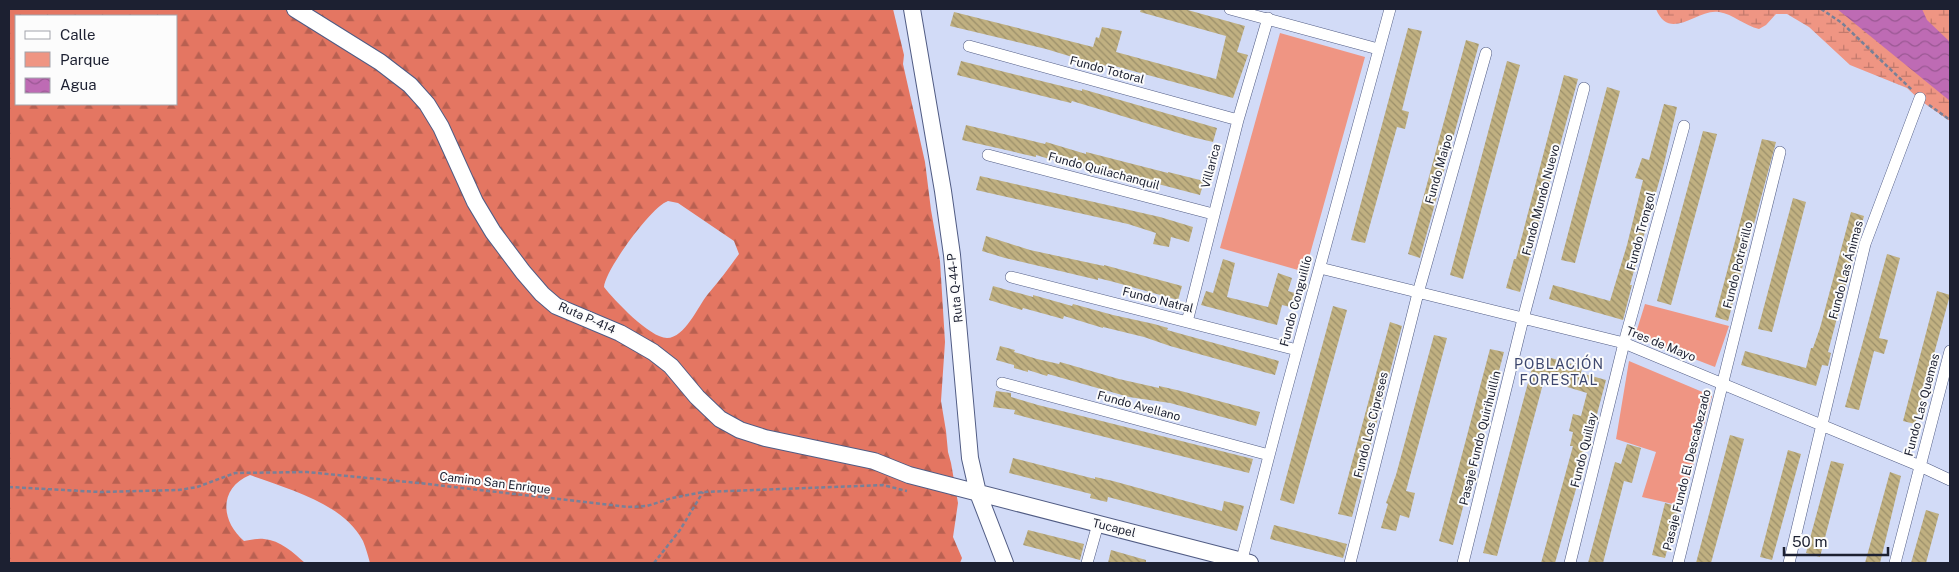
<svg xmlns="http://www.w3.org/2000/svg" width="1959" height="572" font-family="'Public Sans',sans-serif">
  <defs>
    <pattern id="forest-firs" width="22" height="20" patternUnits="userSpaceOnUse" patternTransform="scale(1.25)"><rect width="22" height="20" fill="#e47662"/><path d="M5 1l3.5 6h-7zM16 11l3.5 6h-7z" fill="#b86051"/></pattern>
    <pattern id="wetland-marsh" width="20" height="14" patternUnits="userSpaceOnUse" patternTransform="scale(1.25)"><rect width="20" height="14" fill="#ef9583"/><path d="M1 5h8M5 5V1M11 12h8M15 12V8" fill="none" stroke="#c1796c"/></pattern>
    <pattern id="water-waves" width="16" height="10" patternUnits="userSpaceOnUse" patternTransform="scale(1.25)"><rect width="16" height="10" fill="#be6bb4"/><path d="M0 5q4-4 8 0t8 0" fill="none" stroke="#9a5893"/></pattern>
    <pattern id="building-back-hatch" width="6" height="6" patternUnits="userSpaceOnUse" patternTransform="scale(1.25)"><rect width="6" height="6" fill="#c0b081"/><path d="M-1 5l2 2M0 0l6 6M5-1l2 2" fill="none" stroke="#9b8f6a"/></pattern>
  </defs>
  <rect width="100%" height="100%" fill="#d2dbf7"/>
  <path fill="url(#forest-firs)" fill-rule="evenodd" d="M9,9H893L904,55L903,64L925,162L931,210L940,261L945,342L941,401L946,431L948,452L951,463L958,503L953,537L962,558L960,563H370C368,556 366,548 363,541C343,503 288,489 250,475C219,488 220,520 244,541C250,540 258,538 264,539C280,540 294,553 305,563H9ZM16,16H176V104H16ZM668,201L678,203L734,241L739,254C729,268 719,281 708,294C698,306 685,338 667,338C650,338 614,300 604,287C605,270 652,206 668,201Z"/>
  <path fill="url(#wetland-marsh)" d="M1656,9H1950V121L1921,101L1907,88L1850,65L1809,27L1787,14H1776L1766,25L1759,29C1745,26 1733,14 1719,12C1697,8 1670,43 1656,9Z"/>
  <path fill="#ef9583" d="M1280,33L1365,57L1305,272L1220,248Z
    M1645,304L1729,326L1715,367L1635,336Z
    M1629,361L1712,396L1682,506L1642,497L1656,452L1616,439Z"/>
  <path fill="url(#water-waves)" d="M1837,9H1922L1927,20L1950,42V101Z"/>
  <path fill="url(#building-back-hatch)" d="M1141,9H1184L1245,26L1237,52L1248,55L1233,98L1107,64V66L1089,62L1046,49L950,26L954,12L1093,47L1096,37L1099,38L1102,27L1122,31L1116,52L1216,79L1226,36L1140,12Z
    M1408,28L1422,31L1402,110L1409,112L1405,129L1397,127L1365,243L1351,240Z
    M1466,40L1479,44L1420,258L1408,254Z
    M961,61L1082,91V89L1217,128L1213,142L1192,137L1072,101L1071,103L957,75Z
    M1507,61L1520,65L1463,279L1450,275Z
    M1564,75L1578,79L1520,292L1506,288L1514,259H1516Z
    M1607,87L1620,91L1575,263L1561,260Z
    M1664,104L1677,107L1664,164L1630,285H1632L1623,320L1549,299L1553,285L1610,301L1627,245L1643,180L1635,178L1642,158L1649,160Z
    M966,125L1045,144L1046,142L1086,154V152L1168,173V172L1204,181L1200,195L1158,184L1157,186L1077,164L1076,167L1036,155V157L962,140Z
    M1703,131L1717,134L1671,305L1657,301Z
    M1762,139L1776,142L1728,321L1715,317Z
    M980,176L1160,217L1193,227L1189,242L1171,237L1169,247L1153,244L1156,233L1128,224L976,190Z
    M1793,198L1806,202L1772,332L1758,329Z
    M1851,212L1864,216L1828,352L1831,353L1828,366L1822,365L1816,386L1741,365L1745,351L1806,368L1811,348H1813L1820,328Z
    M986,236L1030,250L1104,266V265L1182,286L1178,300L1114,282L1098,278V280L1005,258L982,251Z
    M1887,254L1900,258L1879,338L1888,340L1884,354L1874,351L1859,410L1845,407Z
    M1223,259L1235,263L1227,297L1268,307L1278,273L1292,278L1288,291L1298,294L1294,308L1282,305L1277,325L1201,305L1206,291L1213,293Z
    M993,286L1033,297V295L1072,306L1073,304L1113,315L1154,324L1168,328L1167,330L1279,361L1275,375L1170,346L1144,337L1103,327V328L1064,316L1063,319L1023,308L1022,310L989,300Z
    M1937,291L1950,295L1915,424L1903,421Z
    M1333,306L1347,310L1294,504L1280,500Z
    M1390,322L1402,326L1352,517L1338,514Z
    M1434,335L1447,338L1406,491L1415,493L1409,518L1400,515L1396,531L1381,528L1388,504L1386,503L1396,475Z
    M1000,346L1015,350L1014,352L1037,359L1059,364L1060,362L1119,379L1159,388V386L1181,391L1260,412L1256,426L1170,403L1129,397L1048,374L1047,376L1028,370V372L1014,368V365L996,360Z
    M1490,349L1504,352L1453,545L1439,541Z
    M1551,358L1572,364L1573,362L1583,365L1581,373L1606,380L1591,437L1587,436L1576,489L1555,563H1541L1573,446H1570L1573,432L1569,431L1573,414L1581,416L1587,393L1544,380L1497,556L1483,553L1534,360L1549,365Z
    M996,391L1011,393V397L1038,405L1253,459L1249,473L1029,418L1014,414L1015,410L993,407Z
    M1730,435L1744,439L1731,489L1711,563H1696Z
    M1627,444L1641,448L1632,483L1624,481L1603,563H1588L1615,462L1621,464Z
    M1788,450L1801,454L1772,560L1760,557Z
    M1013,458L1095,479V477L1113,481L1222,511L1224,501L1244,506L1237,531L1108,497L1107,502L1090,498L1091,494L1009,473Z
    M1831,461L1844,464L1820,557L1806,553Z
    M1890,472L1901,476L1880,563H1865Z
    M1665,503L1679,507L1665,558L1652,555Z
    M1926,510L1939,514L1926,563H1911Z
    M1274,525L1347,544L1343,558L1270,539Z
    M1028,530L1084,544L1080,560L1023,545Z
    M1111,550L1146,560V563H1108Z"/>
  <g fill="none" stroke-linecap="round" stroke-linejoin="round">
    <defs>
      <path id="street" d="M1230,9L1378,49
        M969,46L1238,120
        M988,155L1213,214
        M1320,268L1624,343L1920,466L1950,480
        M1011,277L1297,350
        M1187,322L1238,120L1268,18
        M1002,383L1269,455
        M1087,563L1098,524
        M1241,563L1283,402L1390,9
        M1350,563L1418,293L1486,53
        M1463,563L1523,319L1584,88
        M1570,563L1624,343L1684,126
        M1678,563L1780,152
        M1789,563L1865,244L1920,98
        M1895,563L1950,351"/>
      <path id="secondary" d="M295,9L380,62L410,85L427,104L441,127L475,202L493,232L523,272L542,294L556,306L620,333L653,352L671,366L697,397L720,419L740,430L765,438L874,461L909,475L1250,563
        M912,9L943,191L952,255L970,458L978,493L1005,563"/>
    </defs>
    <use href="#street" stroke="#515c84" stroke-width="12"/>
    <use href="#secondary" stroke="#515c84" stroke-width="18"/>
    <path stroke="#798097" stroke-width="2.5" stroke-dasharray="4 2.5" stroke-linecap="butt" d="M1821,9L1842,23L1912,90
      M1929,105L1950,120
      M9,487L100,492L179,490L197,487L235,473L307,472L428,484L628,507L647,506L672,498L703,492L883,485L907,491
      M654,563L680,530L703,492"/>
    <use href="#street" stroke="#fff" stroke-width="11"/>
    <use href="#secondary" stroke="#fff" stroke-width="16"/>
  </g>
  <g text-anchor="middle" stroke-width="4" stroke-linejoin="round" paint-order="stroke">
    <g font-size="12" fill="#1c2031" stroke="#fcfcfc">
      <text transform="translate(1107 70) rotate(15)" y="4">Fundo Totoral</text>
      <text transform="translate(1211 166) rotate(-75)" y="4">Villarica</text>
      <text transform="translate(1439 169) rotate(-74)" y="4">Fundo Maipo</text>
      <text transform="translate(1104 171) rotate(15)" y="4">Fundo Quilachanquil</text>
      <text transform="translate(1541 200) rotate(-75)" y="4">Fundo Mundo Nuevo</text>
      <text transform="translate(1641 231) rotate(-75)" y="4">Fundo Trongol</text>
      <text transform="translate(1738 265) rotate(-76)" y="4">Fundo Potrerillo</text>
      <text transform="translate(1846 270) rotate(-75)" y="4">Fundo Las Ánimas</text>
      <text transform="translate(955 288) rotate(-96)" y="4">Ruta Q-44-P</text>
      <text transform="translate(1158 300) rotate(14)" y="4">Fundo Natral</text>
      <text transform="translate(1296 301) rotate(-75)" y="4">Fundo Conguillío</text>
      <text transform="translate(587 318) rotate(24)" y="4">Ruta P-414</text>
      <text transform="translate(1661 344) rotate(22)" y="4">Tres de Mayo</text>
      <text transform="translate(1922 405) rotate(-75)" y="4">Fundo Las Quemas</text>
      <text transform="translate(1139 406) rotate(15)" y="4">Fundo Avellano</text>
      <text transform="translate(1371 425) rotate(-76)" y="4">Fundo Los Cipreses</text>
      <text transform="translate(1480 438) rotate(-76)" y="4">Pasaje Fundo Quirihuillín</text>
      <text transform="translate(1584 450) rotate(-76)" y="4">Fundo Quillay</text>
      <text transform="translate(1687 470) rotate(-76)" y="4">Pasaje Fundo El Descabezado</text>
      <text transform="translate(495 483) rotate(7)" y="4">Camino San Enrique</text>
      <text transform="translate(1114 528) rotate(14)" y="4">Tucapel</text>
    </g>
    <g font-size="14" letter-spacing="1" fill="#3d476e" stroke="#fcfcfc">
      <text x="1559" y="369">POBLACIÓN<tspan x="1559" dy="16">FORESTAL</tspan></text>
    </g>
  </g>
  <rect width="1959" height="572" fill="none" stroke="#1c2031" stroke-width="20"/>
  <rect x="15" y="15" width="162" height="90" fill="#fcfcfc" stroke="#a2a4ab"/>
  <rect x="25" y="31" width="25" height="8" fill="#ffffff" stroke="#a2a4ab"/>
  <text x="60" y="40" font-size="15" fill="#1c2031">Calle</text>
  <rect x="25" y="52" width="25" height="15" fill="#ef9583" stroke="#a2a4ab"/>
  <text x="60" y="65" font-size="15" fill="#1c2031">Parque</text>
  <rect x="25" y="78" width="25" height="15" fill="url(#water-waves)" stroke="#a2a4ab"/>
  <text x="60" y="90" font-size="15" fill="#1c2031">Agua</text>
  <path d="M1784 547v8h104v-8" fill="none" stroke="#1c2031" stroke-width="2.5"/>
  <text x="1792" y="547" font-size="15" fill="#1c2031" stroke="#fcfcfc" stroke-width="4" paint-order="stroke">50 m</text>
</svg>
